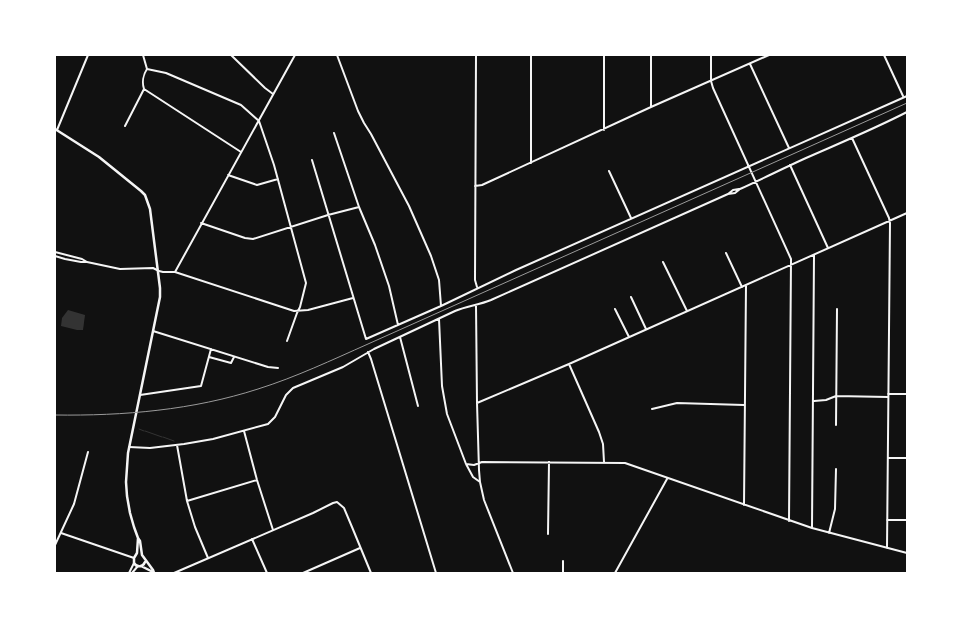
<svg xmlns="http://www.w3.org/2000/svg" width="962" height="628" font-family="Poppins,sans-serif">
  <rect width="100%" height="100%" fill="#111"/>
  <path fill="#333" d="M68,310L85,315L83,330H77L61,326L62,318Z"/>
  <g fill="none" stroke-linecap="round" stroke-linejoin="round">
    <path stroke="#333" stroke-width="1" d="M139,429L144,431
      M145,431L162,437
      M163,437L174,441
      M141,573H144"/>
    <path stroke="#f5f5f5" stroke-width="2" d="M143,55L147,69
      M231,55L265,88L273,94
      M337,55L358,111L364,123L371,134L409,206L431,256L439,280L441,306
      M476,55L475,280L477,287
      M531,55V163
      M651,55V107
      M711,55V81L713,88L791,259L789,521
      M884,55L903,96
      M750,64L789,148
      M125,126L144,89
      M57,130L88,55
      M604,130V55
      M334,133L359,207L375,245L389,286L398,325
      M852,138L889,218L890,223L887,548
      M241,152L144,89C142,83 143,75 147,69L166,73L241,105L259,121L274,165L306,283L300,307L297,313L287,341
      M312,160L366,339L441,306L516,270L907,96
      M790,165L828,248
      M609,171L631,218
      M228,175L257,185L278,179
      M475,186L482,185L651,107L769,55
      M728,194L733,190L739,189
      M201,223L245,238L253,239L328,215L359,207
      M726,253L742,287
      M663,262L687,311
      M159,271L163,272H175L294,311L308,310L353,298
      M175,272L295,55
      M631,297L646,329
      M476,305L477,403L479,470L480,482L484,500L513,573
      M615,309L629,337
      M439,319L442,386L447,414L466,464L473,477L480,482
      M153,331L268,367L278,368
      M400,337L418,406
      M368,352L371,359L436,573
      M209,357L231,363L234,357
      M569,364L599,432L603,444L604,462
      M888,394H907
      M140,395L201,386L211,349
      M814,401L826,400L836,396L888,397
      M477,403L569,364L907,213
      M652,409L677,403L744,405
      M836,425L837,309
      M244,431L257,480L273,530
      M177,445L187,501L195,527L208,558
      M129,447L150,448L184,444L213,439L268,424L275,417L286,395L293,388L343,367L374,349L455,311C467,306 479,305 491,300L728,194L735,193L740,189C762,179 784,168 806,158C840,143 874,129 907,112
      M888,458H907
      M466,464L474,465L482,462L625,463L812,528L907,553
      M187,501L257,480
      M744,505L746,285
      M887,520H907
      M812,527L814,255
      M61,533L134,558
      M829,533L835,509L836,469
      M548,534L549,462
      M252,539L267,573
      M55,545L74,504L88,452
      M129,573L134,563
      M132,573L138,566
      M174,573L313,513L333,503L337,502L344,508L352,527L371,573
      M303,573L360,548
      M563,573V561
      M615,573L667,479"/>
    <path stroke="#f5f5f5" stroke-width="2" d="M55,252L82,259L87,262
      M55,256L65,259L81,262H87L120,269L153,268L157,270"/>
    <path stroke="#f5f5f5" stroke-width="2.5" d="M55,129L99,157L141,191L145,195L150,209L160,288V297L128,453L126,482L127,496L130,513L134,527L138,538L140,541L142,555L153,570L154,573
      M138,538L137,553L134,558V563C137,568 143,567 145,562
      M141,566L153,572"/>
    <path stroke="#9a9a9a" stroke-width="1" d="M55,415C124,416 193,410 258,389C296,377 332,360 368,344L907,103"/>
  </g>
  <rect width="962" height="628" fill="none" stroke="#ffffff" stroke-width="112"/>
</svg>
